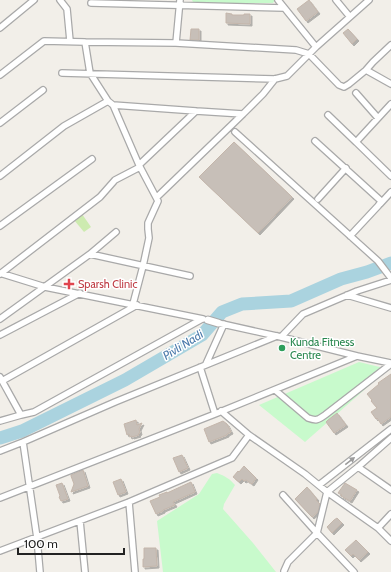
<svg xmlns="http://www.w3.org/2000/svg" width="391" height="572" font-family="Cabin,sans-serif">
  <defs>
    <filter id="shadow"><feDropShadow dx="2" dy="2" stdDeviation="0" flood-color="#0004"/></filter>
  </defs>
  <rect width="100%" height="100%" fill="#f2efe9"/>
  <path fill="#cdebb0" d="M82,214L91,227L84,232L74,220Z"/>
  <path fill="#c8facc" d="M192,0H275L273,3H197L193,2Z
    M359,362L388,369L305,442L259,405Z
    M217,473C225,476 230,479 235,485L224,504L223,509L253,543L276,572H163L157,521L199,494L212,474Z"/>
  <g fill="none" stroke-linecap="round" stroke-linejoin="round">
    <path stroke="#aad3df" stroke-width="13" d="M0,438L22,431L125,380L202,335L222,312L242,304L291,301L341,279L367,272L391,263"/>
  </g>
  <path fill="#c7bfb8" stroke="#c4b6ab" filter="url(#shadow)" d="M309,0L318,12L306,21L297,9Z
    M226,13L232,14V15H244V14H250V24L226,23Z
    M191,29H199V40H190Z
    M348,29L357,39L352,44L343,33Z
    M234,142L292,197L258,233L199,177Z
    M391,374V417L381,424L377,418L376,419L371,412L377,408L371,401L372,400L367,394L379,384L378,383Z
    M337,413L346,425L334,433L326,422L328,420Z
    M136,420L137,425L142,423L139,429L140,433L138,434L139,435L132,437V436L130,437L129,434L127,435L124,424Z
    M223,421L227,424L231,432L227,434V435L209,442L204,429Z
    M182,455L188,468L179,472L173,458Z
    M244,466L256,478L252,484L246,480L244,481L242,479L239,482L233,477L238,471L239,472Z
    M83,470L88,486L71,492L74,484L71,476V475Z
    M121,479L126,492L118,495L113,482Z
    M191,482L195,492L173,502L175,505L163,510V511L156,514L150,501L160,497L159,495L167,492V493Z
    M62,483L68,499L61,501L59,497L60,496L56,485Z
    M345,483L357,490L350,501L341,496L342,495L338,493Z
    M307,487L317,499L316,500L320,504L318,512L312,517L295,499Z
    M337,518L342,523L332,533L327,527L334,520Z
    M356,540L368,552L359,560L353,554L351,556L345,550Z
    M144,548H156L157,566L143,567V559H144Z"/>
  <g fill="none" stroke-linecap="round" stroke-linejoin="round">
    <defs>
      <path id="minor" d="M60,0L67,9L70,41
        M278,0L316,47
        M336,0L350,17
        M91,3L284,8
        M0,28L34,0
        M85,42L176,43L180,0
        M176,43L296,50L309,54L339,85L344,87L349,84L366,70
        M391,45L373,62L366,70L391,84
        M62,73L275,79L287,76L316,47L369,0
        M0,75L44,41L85,42L90,73L108,101L113,105L139,165L196,111L243,114L263,94L275,79
        M356,93L378,118
        M391,104L356,142L391,176
        M113,105L196,111
        M328,115L356,142
        M0,123L43,90
        M235,132L378,261L391,278
        M315,141L380,200L381,202L378,206L350,236
        M0,176L64,126L108,101
        M157,197L243,114
        M318,199L346,168
        M380,204L391,192
        M0,226L92,159
        M90,254L116,232
        M0,273L45,287L203,319
        M0,274L100,197L115,180L140,167
        M347,295L391,308
        M133,304L143,266L149,238L148,229V223L158,201L139,165
        M0,319L90,254L190,276
        M218,323L281,337L357,356
        M0,335L80,293
        M281,337L303,314L357,291L391,280
        M206,364L224,324
        M200,367L215,414
        M0,377L21,415L34,412L202,319
        M2,381L137,305
        M275,390L308,418C316,421 318,420 325,415L391,364
        M221,411L249,435L305,474L327,492L378,528L391,541
        M0,421L21,415
        M23,442L37,538L40,572
        M0,451L23,442L115,402L277,336
        M358,467L391,490
        M319,485L391,429
        M283,495L317,533L354,572
        M0,498L215,414L357,356L391,363
        M129,502L135,572
        M80,521L85,572
        M378,528L391,514
        M0,551L129,502L232,458L249,435
        M284,572V571L288,562L317,533L327,492L358,467L391,438"/>
      <path id="tertiary" d="M208,320L218,323"/>
    </defs>
    <use href="#minor" stroke="#a9a9a9" stroke-width="8"/>
    <use href="#tertiary" stroke="#a9a9a9" stroke-width="9"/>
    <use href="#minor" stroke="#fff" stroke-width="5.5"/>
    <use href="#tertiary" stroke="#fff" stroke-width="7"/>
  </g>
  <defs><path id="oneway-solid" d="M-6-.8H1V-3.2L6.5 0L1 3.2V.8H-6Z"/></defs>
  <use fill="#9c9c9c" href="#oneway-solid" transform="translate(350 461) rotate(-38)"/>
  <path fill="#e0444e" stroke="#fff" stroke-width="1.5" d="M67 278h4v4h4v4h-4v4h-4v-4h-4v-4h4z"/>
  <circle fill="#2e9e5b" stroke="#fff" stroke-width="1.5" cx="282" cy="348" r="4"/>
  <g text-anchor="middle" stroke-width="3" stroke-linejoin="round" paint-order="stroke">
    <g font-size="11" fill="#be3a42" stroke="#fff" text-anchor="start">
      <text x="78" y="288">Sparsh Clinic</text>
    </g>
    <g font-size="11" fill="#27864d" stroke="#fff" text-anchor="start">
      <text x="290" y="346">Kunda Fitness<tspan x="290" dy="13">Centre</tspan></text>
    </g>
    <g font-size="12" font-style="italic" fill="#4a7aab" stroke="#fff">
      <text transform="translate(183 345) rotate(-32)" y="4">Pivli Nadi</text>
    </g>
  </g>
  <path d="M18 548v6h106v-6" fill="none" stroke="#222222" stroke-width="2"/>
  <text x="24" y="548" font-size="12" fill="#222222" stroke="#ffffff" stroke-width="3" paint-order="stroke">100 m</text>
</svg>
